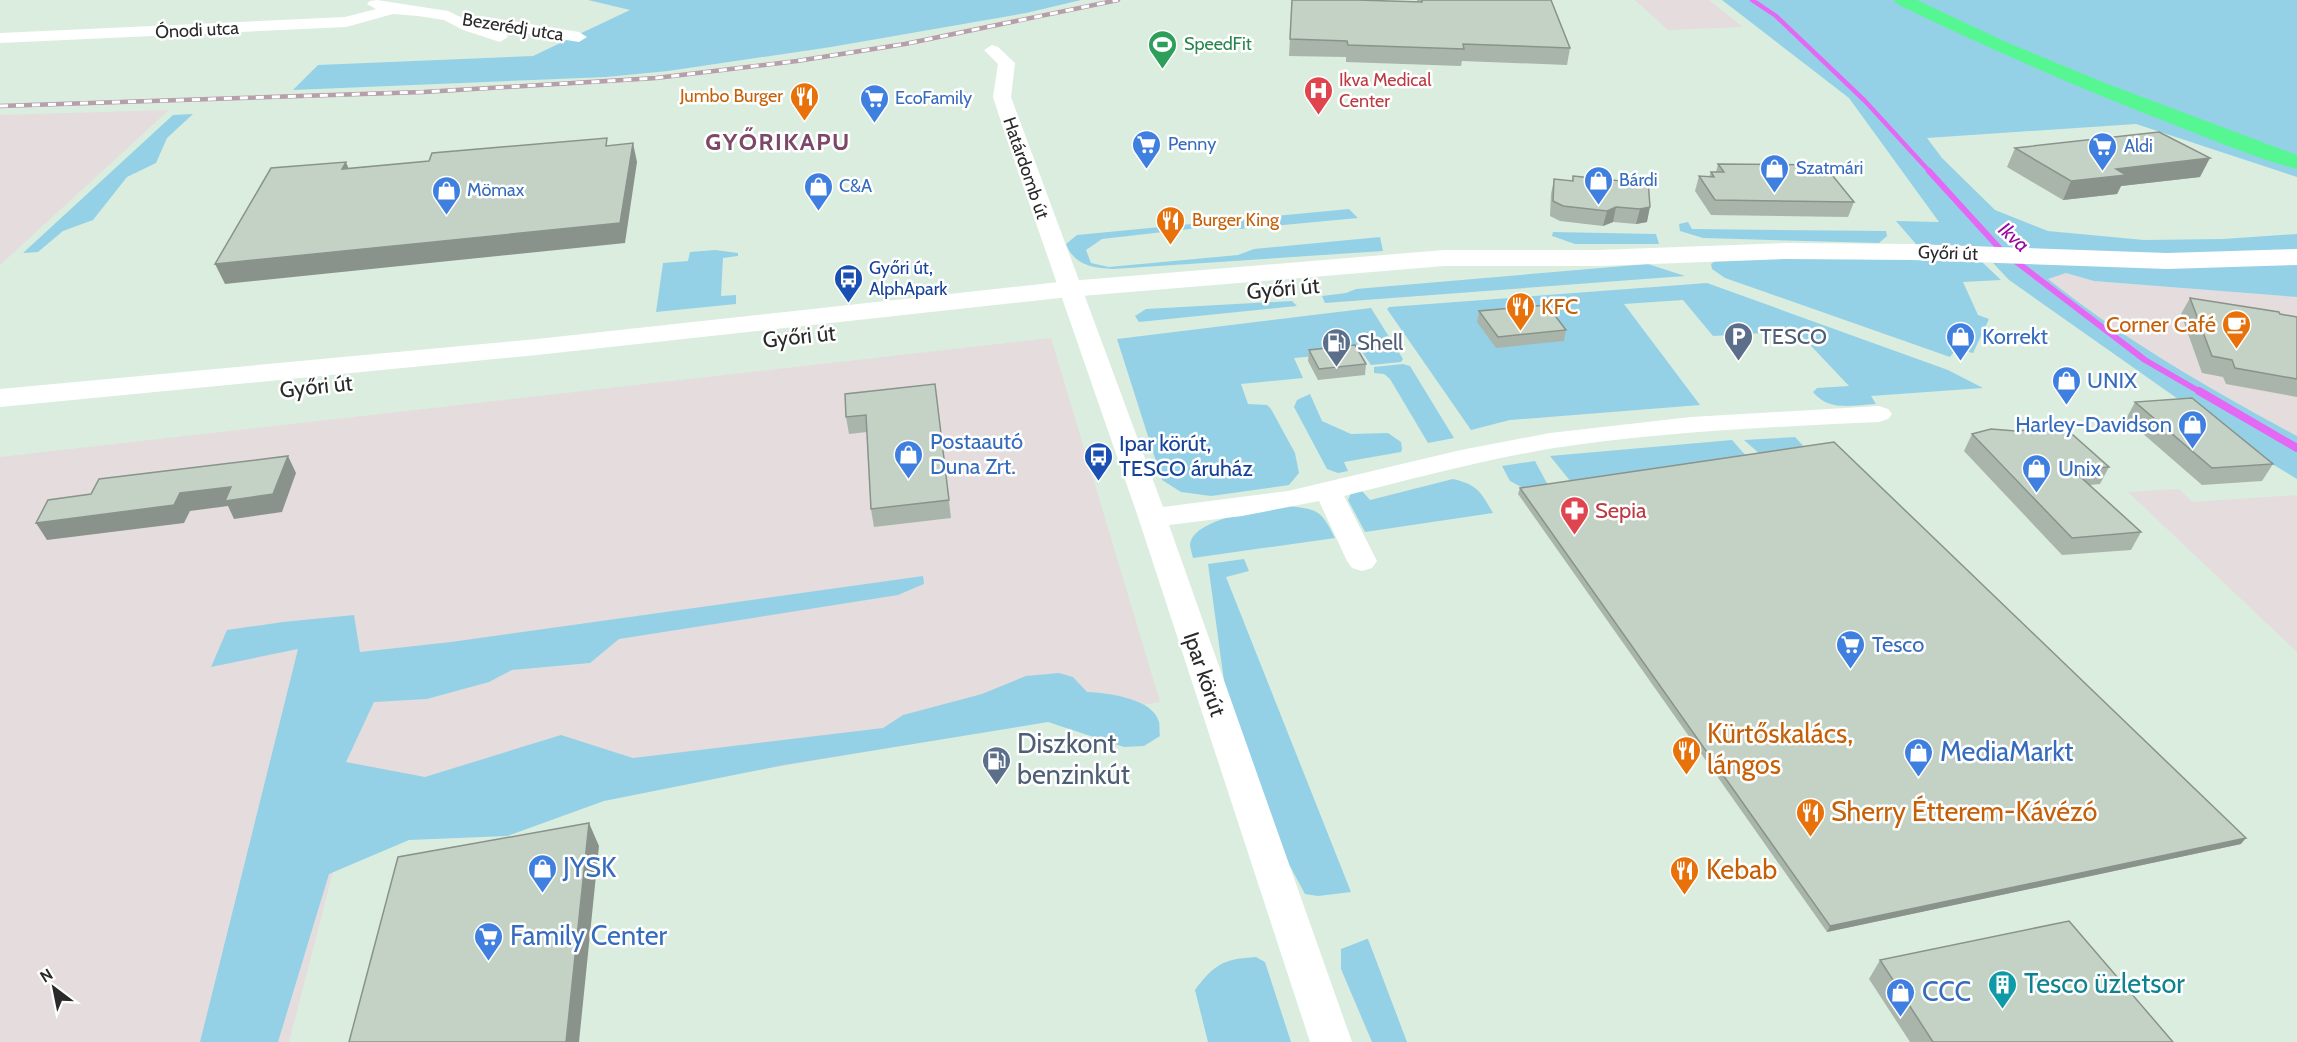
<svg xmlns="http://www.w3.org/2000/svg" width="2297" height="1042" font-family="Cabin,sans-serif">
  <rect width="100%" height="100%" fill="#dbeddf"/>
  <path fill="#e5dcdd" d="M1635,0H1709L1743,27L1668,30Z
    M169,110L0,265V115Z
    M2066,273L2094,281L2297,297V436L2159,359L2079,304L2048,279Z
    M1051,338L1160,702L341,841L289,1042H0V457Z
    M2179,489L2192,502L2297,495V652L2128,492Z"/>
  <path fill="#95d1e6" d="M588,0H1081L1026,13L831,47L668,71L606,77L293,90L318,65L533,56L630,10Z
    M1722,0H2297V177L2136,124L1927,138L1942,158L1995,210L2048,231L2144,240L2223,239L2297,234V297L2094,281L2066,273L2048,279C2126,341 2210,389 2297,436V479L2259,456L2009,280L1993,263L1982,262L2001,280L1963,282L1978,315L1989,319L1973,353L1956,349L1950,357L1725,278L1712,269L1711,264L1716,260L1770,257L1928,258L1896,221L1939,222L1849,98Z
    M193,114L167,138L156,163L127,177L93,220L63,231L38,252L23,253L173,115Z
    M1349,209L1358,218L1240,229L1207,227L1102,239L1086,250L1091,263L1109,267L1238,255L1254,249L1380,237L1383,251L1113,269C1092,268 1074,265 1066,244L1077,235Z
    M1688,222L1692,229L1886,231L1887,236L1879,243L1703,238L1680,231L1679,224Z
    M1553,232L1656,234L1659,244H1575L1552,236Z
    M715,250L738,253V256L723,258L721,296L736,295V304L656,312L663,263L688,261L690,252Z
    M1648,264L1685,276L1325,303L1322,296L1346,293L1356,289Z
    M1707,283L1948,370L1983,388L1871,396L1876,404C1853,405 1829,412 1813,392L1817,388L1849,386L1797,331L1713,336L1683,300L1624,304L1700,405L1510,420L1471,430L1387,309L1389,307Z
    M1292,301L1297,306L1139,322L1135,316L1146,309Z
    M1371,308L1403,359L1401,362L1371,365L1362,352L1294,358L1303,378L1241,384L1248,404L1267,405L1271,409L1295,453L1299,473L1289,485L1211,496L1181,492L1162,480L1117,339Z
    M1403,364L1410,366L1454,438L1428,443L1390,379L1384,374L1374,373V367Z
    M1310,394L1322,421L1351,434L1388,433L1401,442L1402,449L1401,452L1344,462L1348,471L1338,473L1327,469L1294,407L1297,400Z
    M1795,437L1807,450L1761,455L1744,440Z
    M1732,440L1748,458L1571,482L1550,456Z
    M1535,461L1549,487L1529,491L1510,481L1502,466Z
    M1453,479C1478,485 1481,492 1493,513L1365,532L1348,500L1351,493L1362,491L1370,500Z
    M1287,506C1318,509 1321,510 1335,538L1193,558C1192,554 1190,548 1190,544C1194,518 1265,509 1287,506Z
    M1244,559L1249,571L1226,577L1351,892L1318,896L1305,894L1284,855L1224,681L1208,564Z
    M923,576L924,584L898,595L619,639L590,663L512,670L489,682L427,699L374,702L346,762L425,777L561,735L633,758L883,728L903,715L982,694L1026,676L1059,673L1073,677L1087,692C1107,693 1153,698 1159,722C1160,726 1159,732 1160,736L1144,746L1124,747L1048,722L784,765L604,801L507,836L409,840L329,874L278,1042H200L298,649L211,667L227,630L283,622L354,615L360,652L451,642Z
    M1367,939H1368L1407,1042H1372L1341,969V949Z
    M1256,957L1265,962L1291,1042H1208L1195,990C1214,964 1224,959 1256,957Z"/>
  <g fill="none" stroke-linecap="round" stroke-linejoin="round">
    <path stroke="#e369f4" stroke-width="4.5" d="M1752,0L1776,16L1865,101L1930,172"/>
    <path stroke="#e369f4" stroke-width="6" d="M1929,171L2001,250L2145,360L2202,393"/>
    <path stroke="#e369f4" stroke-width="8" d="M2199,391L2297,448"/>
    <path fill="#fff" fill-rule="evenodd" d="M377,0L448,11L475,24L473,21L475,18L481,16L579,32L587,37L579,42L481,26L506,34L508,37L500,42L463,30L444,20L418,16L393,14L346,27L0,43V33L345,17L376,9L367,4L370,1Z
      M992,45L998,47L1015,63L1011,97L1163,507L1288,491L1461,450L1550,433L1691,417L1879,406L1888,409L1892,414L1888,419L1879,422C1769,427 1657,432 1548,449C1479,461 1412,479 1344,496L1377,561L1372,568L1362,571L1352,568L1347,561L1319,501L1242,516L1169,525L1352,1042H1310L1138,517L1004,131L993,97L998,64L984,50Z"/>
    <path fill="#fff" fill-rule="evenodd" d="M1785,243L1912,244L2167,253L2297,249V265L2167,269L1912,260L1785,259L1598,266H1444L1069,297L537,355L0,407V389L537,339L1069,281L1444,250H1598Z"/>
    <path fill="#56f793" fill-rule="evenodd" d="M1894,0H1917L2006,42L2105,83L2297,155V169C2255,158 2213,140 2172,124C2079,88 1987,48 1897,4Z"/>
    <defs>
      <path id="rail" d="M0,106L424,92L656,78L797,61L905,44L1118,0"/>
    </defs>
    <use href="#rail" stroke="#b69eab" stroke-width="4.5"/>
    <use href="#rail" stroke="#fff" stroke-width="3" stroke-dasharray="8" stroke-linecap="butt"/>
  </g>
  <path fill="#a9b5aa" d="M1292,0L1417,2V0H1551L1570,48L1567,65L1462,61L1461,66L1346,62V57L1289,56Z
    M2015,148L2200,177L2121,186L2117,194L2063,200L2007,167Z
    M1718,164L1854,202L1848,217L1711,215L1695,191L1699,176L1709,177L1711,172H1716Z
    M1573,176L1620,181L1621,177L1647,222L1636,224L1613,222L1603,226L1560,221L1550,216L1551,194L1554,179L1572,181Z
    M2190,298L2297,317V397L2226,384L2223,377L2202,373L2181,314Z
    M1479,311L1566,330L1564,341L1496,348L1477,322Z
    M1309,350L1366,364L1365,375L1318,380L1308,361Z
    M935,384L951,518L874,527L871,509L867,432L849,434L846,417Z
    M2135,402L2273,464L2262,481L2202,485L2126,419Z
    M1972,434L2109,467L2100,484L2090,485L2141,532L2131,550L2062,555L1964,451Z
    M1520,488L2241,844L1827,932L1518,494Z
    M1880,960L2173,1042H1910L1869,979Z"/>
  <path fill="#89938b" d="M633,143L637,162L625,243L225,284L215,264Z
    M2210,158L2200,177L2121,186L2117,194L2063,200L2071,181L2116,169Z
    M346,162L353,180L342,169Z
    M1616,207L1613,222L1603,226L1607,211Z
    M1650,207L1647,222L1636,224L1640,209Z
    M288,456L296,473L282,512L234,519L228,506L190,511L184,523L47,540L36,523L180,493Z
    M589,823L599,846L579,1042H566Z
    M2246,838L2241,844L1827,932L1830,926Z"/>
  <path fill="#c4d2c6" stroke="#89938b" stroke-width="1.5" d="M1292,0H1357L1422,2V0H1551L1570,48L1463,44L1464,49L1348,45L1347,41L1290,39Z
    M2159,132L2210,158L2116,169L2126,175L2071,181L2015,148Z
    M607,138L606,146L633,143L620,223L215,264L271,168L346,162L342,169L429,161L432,153Z
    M1718,164L1824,165L1854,202L1715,200L1699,176L1714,177L1711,172H1724Z
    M1573,176L1621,181V177L1648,180L1650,207L1640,209L1616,207L1607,211L1563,206L1553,201L1554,179L1573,181Z
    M2190,298L2279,312L2280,314L2297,317V379L2235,368L2232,360L2212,356Z
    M1547,305L1566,330L1498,337L1479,311Z
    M1355,345L1366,364L1319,369L1309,350Z
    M935,384L949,500L871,509L866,415L846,417L845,394Z
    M2192,398L2273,464L2212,468L2135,402Z
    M2064,427L2109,467L2073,470L2141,532L2072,538L1972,434L1991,429L2016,431Z
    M1834,442L2246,838L1830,926L1520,488Z
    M288,456L273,494L225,501L231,487L180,493L174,505L36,523L48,500L91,494L99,479Z
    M589,823L566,1042H349L398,857Z
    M2069,921L2173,1042H1933L1880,960Z"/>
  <defs>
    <symbol id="stadium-pin" viewBox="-11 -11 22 30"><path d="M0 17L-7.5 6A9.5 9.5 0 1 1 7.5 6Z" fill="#2e9e5b" stroke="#fff"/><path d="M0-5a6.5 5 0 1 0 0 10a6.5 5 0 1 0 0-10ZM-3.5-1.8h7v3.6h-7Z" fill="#fff"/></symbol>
    <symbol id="hospital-pin" viewBox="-11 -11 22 30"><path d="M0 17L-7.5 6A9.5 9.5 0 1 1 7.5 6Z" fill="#e0444e" stroke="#fff"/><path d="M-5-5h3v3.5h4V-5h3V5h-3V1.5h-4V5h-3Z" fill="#fff"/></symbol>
    <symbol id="restaurant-pin" viewBox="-11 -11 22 30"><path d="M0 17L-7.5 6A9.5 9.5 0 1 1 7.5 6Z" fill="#e8710a" stroke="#fff"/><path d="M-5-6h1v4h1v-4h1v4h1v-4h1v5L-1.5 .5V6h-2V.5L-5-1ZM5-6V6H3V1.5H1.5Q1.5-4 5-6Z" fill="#fff"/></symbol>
    <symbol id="supermarket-pin" viewBox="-11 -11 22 30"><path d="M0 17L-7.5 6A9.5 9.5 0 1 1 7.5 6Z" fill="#3f7fe0" stroke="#fff"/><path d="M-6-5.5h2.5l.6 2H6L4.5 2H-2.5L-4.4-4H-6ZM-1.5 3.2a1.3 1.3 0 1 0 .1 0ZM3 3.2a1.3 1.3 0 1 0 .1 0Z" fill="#fff"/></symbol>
    <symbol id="shop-pin" viewBox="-11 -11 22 30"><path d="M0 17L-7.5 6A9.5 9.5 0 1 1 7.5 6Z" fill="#3f7fe0" stroke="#fff"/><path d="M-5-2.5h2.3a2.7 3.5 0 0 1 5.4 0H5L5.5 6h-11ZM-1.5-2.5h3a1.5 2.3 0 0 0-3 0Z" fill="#fff"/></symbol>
    <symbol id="bus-pin" viewBox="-11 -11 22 30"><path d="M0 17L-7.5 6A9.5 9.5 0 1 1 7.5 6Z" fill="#1a4fb4" stroke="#fff"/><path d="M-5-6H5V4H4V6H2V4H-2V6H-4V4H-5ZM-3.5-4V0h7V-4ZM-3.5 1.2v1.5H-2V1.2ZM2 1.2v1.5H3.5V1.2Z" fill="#fff"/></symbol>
    <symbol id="cafe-pin" viewBox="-11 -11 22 30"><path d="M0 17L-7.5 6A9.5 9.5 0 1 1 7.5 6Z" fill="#e8710a" stroke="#fff"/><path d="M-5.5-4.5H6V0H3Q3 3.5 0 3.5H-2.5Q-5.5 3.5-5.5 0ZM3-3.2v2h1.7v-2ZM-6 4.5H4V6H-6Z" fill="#fff"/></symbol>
    <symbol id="parking-pin" viewBox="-11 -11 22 30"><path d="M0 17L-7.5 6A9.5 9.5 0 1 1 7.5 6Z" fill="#5c6f8a" stroke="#fff"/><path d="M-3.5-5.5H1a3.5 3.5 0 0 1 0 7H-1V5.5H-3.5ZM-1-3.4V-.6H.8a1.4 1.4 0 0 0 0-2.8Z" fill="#fff"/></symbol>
    <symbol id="fuel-pin" viewBox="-11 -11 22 30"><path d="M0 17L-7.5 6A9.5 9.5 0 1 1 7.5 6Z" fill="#5c6f8a" stroke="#fff"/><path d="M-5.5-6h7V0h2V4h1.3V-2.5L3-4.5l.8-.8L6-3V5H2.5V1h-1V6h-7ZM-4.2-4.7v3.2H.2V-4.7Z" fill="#fff"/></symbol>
    <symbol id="pharmacy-pin" viewBox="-11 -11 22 30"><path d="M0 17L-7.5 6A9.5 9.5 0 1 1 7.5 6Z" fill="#e0444e" stroke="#fff"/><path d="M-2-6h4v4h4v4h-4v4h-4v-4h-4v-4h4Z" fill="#fff"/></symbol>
    <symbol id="building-pin" viewBox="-11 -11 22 30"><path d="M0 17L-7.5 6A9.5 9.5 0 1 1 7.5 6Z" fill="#0f9aa8" stroke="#fff"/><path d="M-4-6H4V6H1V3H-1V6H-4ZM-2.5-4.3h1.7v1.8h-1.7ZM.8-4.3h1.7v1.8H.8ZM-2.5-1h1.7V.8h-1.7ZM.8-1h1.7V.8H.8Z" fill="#fff"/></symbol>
  </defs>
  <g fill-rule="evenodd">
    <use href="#stadium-pin" x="1146" y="28" width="33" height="45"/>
    <use href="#hospital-pin" x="1302" y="74" width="33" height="45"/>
    <use href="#restaurant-pin" x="788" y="80" width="33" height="45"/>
    <use href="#supermarket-pin" x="858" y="82" width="33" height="45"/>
    <use href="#supermarket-pin" x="1130" y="128" width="33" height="45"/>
    <use href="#supermarket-pin" x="2086" y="130" width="33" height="45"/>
    <use href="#shop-pin" x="1758" y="152" width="33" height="45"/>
    <use href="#shop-pin" x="1582" y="164" width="33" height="45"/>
    <use href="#shop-pin" x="802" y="170" width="33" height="45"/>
    <use href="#shop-pin" x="430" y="174" width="33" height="45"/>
    <use href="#restaurant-pin" x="1154" y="204" width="33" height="45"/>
    <use href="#bus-pin" x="832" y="262" width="33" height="45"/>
    <use href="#restaurant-pin" x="1504" y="290" width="33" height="45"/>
    <use href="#cafe-pin" x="2220" y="308" width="33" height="45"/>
    <use href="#parking-pin" x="1722" y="320" width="33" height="45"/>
    <use href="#shop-pin" x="1944" y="320" width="33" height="45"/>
    <use href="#fuel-pin" x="1320" y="326" width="33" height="45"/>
    <use href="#shop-pin" x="2050" y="364" width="33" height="45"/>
    <use href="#shop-pin" x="2176" y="408" width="33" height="45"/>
    <use href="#shop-pin" x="892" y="438" width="33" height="45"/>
    <use href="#bus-pin" x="1082" y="440" width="33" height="45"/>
    <use href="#shop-pin" x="2020" y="452" width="33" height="45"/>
    <use href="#pharmacy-pin" x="1558" y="494" width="33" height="45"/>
    <use href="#supermarket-pin" x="1834" y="628" width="33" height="45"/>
    <use href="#restaurant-pin" x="1670" y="734" width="33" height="45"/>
    <use href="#shop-pin" x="1902" y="736" width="33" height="45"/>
    <use href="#fuel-pin" x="980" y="744" width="33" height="45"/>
    <use href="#restaurant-pin" x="1794" y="796" width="33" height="45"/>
    <use href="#shop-pin" x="526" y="852" width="33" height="45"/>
    <use href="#restaurant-pin" x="1668" y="854" width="33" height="45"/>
    <use href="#supermarket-pin" x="472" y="920" width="33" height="45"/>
    <use href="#building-pin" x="1986" y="968" width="33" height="45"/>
    <use href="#shop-pin" x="1884" y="976" width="33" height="45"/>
  </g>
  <g text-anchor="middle" stroke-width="5" stroke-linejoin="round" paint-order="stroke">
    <g font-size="18" fill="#2a2a2a" stroke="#fff">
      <text transform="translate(513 27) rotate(9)" y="6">Bezerédj utca</text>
      <text transform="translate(197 30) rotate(-3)" y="6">Ónodi utca</text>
      <text transform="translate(1026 168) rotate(71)" y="6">Határdomb út</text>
      <text transform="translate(1948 253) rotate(2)" y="6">Győri út</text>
    </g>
    <g font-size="18" fill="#27864d" stroke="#fff" text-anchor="start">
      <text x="1184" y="50">SpeedFit</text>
    </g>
    <g font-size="18" fill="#be3a42" stroke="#fff" text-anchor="start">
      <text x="1339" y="86">Ikva Medical<tspan x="1339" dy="21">Center</tspan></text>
    </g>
    <g font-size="18" fill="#c56008" stroke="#fff" text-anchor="end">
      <text x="783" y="102">Jumbo Burger</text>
      <text x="1192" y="226" text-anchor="start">Burger King</text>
    </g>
    <g font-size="18" fill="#366cbe" stroke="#fff" text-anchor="start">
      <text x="895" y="104">EcoFamily</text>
      <text x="1168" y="150">Penny</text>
      <text x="2124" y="152">Aldi</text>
      <text x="1796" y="174">Szatmári</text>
      <text x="1619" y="186">Bárdi</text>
      <text x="839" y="192">C&amp;A</text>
      <text x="467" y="196">Mömax</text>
    </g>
    <g font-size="18" fill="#164399" stroke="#fff" text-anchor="start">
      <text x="869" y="274">Győri út,<tspan x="869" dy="21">AlphApark</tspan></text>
    </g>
    <g font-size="20" font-style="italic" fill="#9a07a2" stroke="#fff">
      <text transform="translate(2014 237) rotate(42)" y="7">Ikva</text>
    </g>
    <g font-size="22" fill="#2a2a2a" stroke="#fff">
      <text transform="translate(1283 288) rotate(-5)" y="8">Győri út</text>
      <text transform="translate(799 336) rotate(-6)" y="8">Győri út</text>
      <text transform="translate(316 386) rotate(-6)" y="8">Győri út</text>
      <text transform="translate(1205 674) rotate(71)" y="8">Ipar körút</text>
    </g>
    <g font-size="22" fill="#c56008" stroke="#fff" text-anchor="start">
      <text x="1541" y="314">KFC</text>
      <text x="2216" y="332" text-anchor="end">Corner Café</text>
    </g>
    <g font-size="22" fill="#4e5e75" stroke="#fff" text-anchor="start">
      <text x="1760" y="344">TESCO</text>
      <text x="1357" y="350">Shell</text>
    </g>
    <g font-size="22" fill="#366cbe" stroke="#fff" text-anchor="start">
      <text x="1982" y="344">Korrekt</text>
      <text x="2087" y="388">UNIX</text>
      <text x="2172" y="432" text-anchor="end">Harley-Davidson</text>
      <text x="930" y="449">Postaautó<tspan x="930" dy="25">Duna Zrt.</tspan></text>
      <text x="2058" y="476">Unix</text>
      <text x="1872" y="652">Tesco</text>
    </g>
    <g font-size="22" fill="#164399" stroke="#fff" text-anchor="start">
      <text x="1119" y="451">Ipar körút,<tspan x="1119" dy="25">TESCO áruház</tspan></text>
    </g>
    <g font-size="22" fill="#be3a42" stroke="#fff" text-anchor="start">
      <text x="1595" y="518">Sepia</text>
    </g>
    <g font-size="24" font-weight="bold" letter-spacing="1.5" fill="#7d4867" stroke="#fff">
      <text x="778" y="150">GYŐRIKAPU</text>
    </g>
    <g font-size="27" fill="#c56008" stroke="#fff" text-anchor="start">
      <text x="1707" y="743">Kürtőskalács,<tspan x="1707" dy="31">lángos</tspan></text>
      <text x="1831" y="821">Sherry Étterem-Kávézó</text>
      <text x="1706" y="879">Kebab</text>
    </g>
    <g font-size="27" fill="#4e5e75" stroke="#fff" text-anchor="start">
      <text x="1017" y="753">Diszkont<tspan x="1017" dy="31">benzinkút</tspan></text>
    </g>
    <g font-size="27" fill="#366cbe" stroke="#fff" text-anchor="start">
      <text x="1940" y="761">MediaMarkt</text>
      <text x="563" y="877">JYSK</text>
      <text x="510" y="945">Family Center</text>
      <text x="1922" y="1001">CCC</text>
    </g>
    <g font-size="27" fill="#0d838f" stroke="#fff" text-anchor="start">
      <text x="2024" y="993">Tesco üzletsor</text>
    </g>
  </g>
  <g transform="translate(54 988) rotate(328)" stroke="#ffffff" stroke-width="4.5" paint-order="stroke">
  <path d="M0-4.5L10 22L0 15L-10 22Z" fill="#2a2a2a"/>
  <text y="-9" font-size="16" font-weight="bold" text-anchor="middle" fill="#2a2a2a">N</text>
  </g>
</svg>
